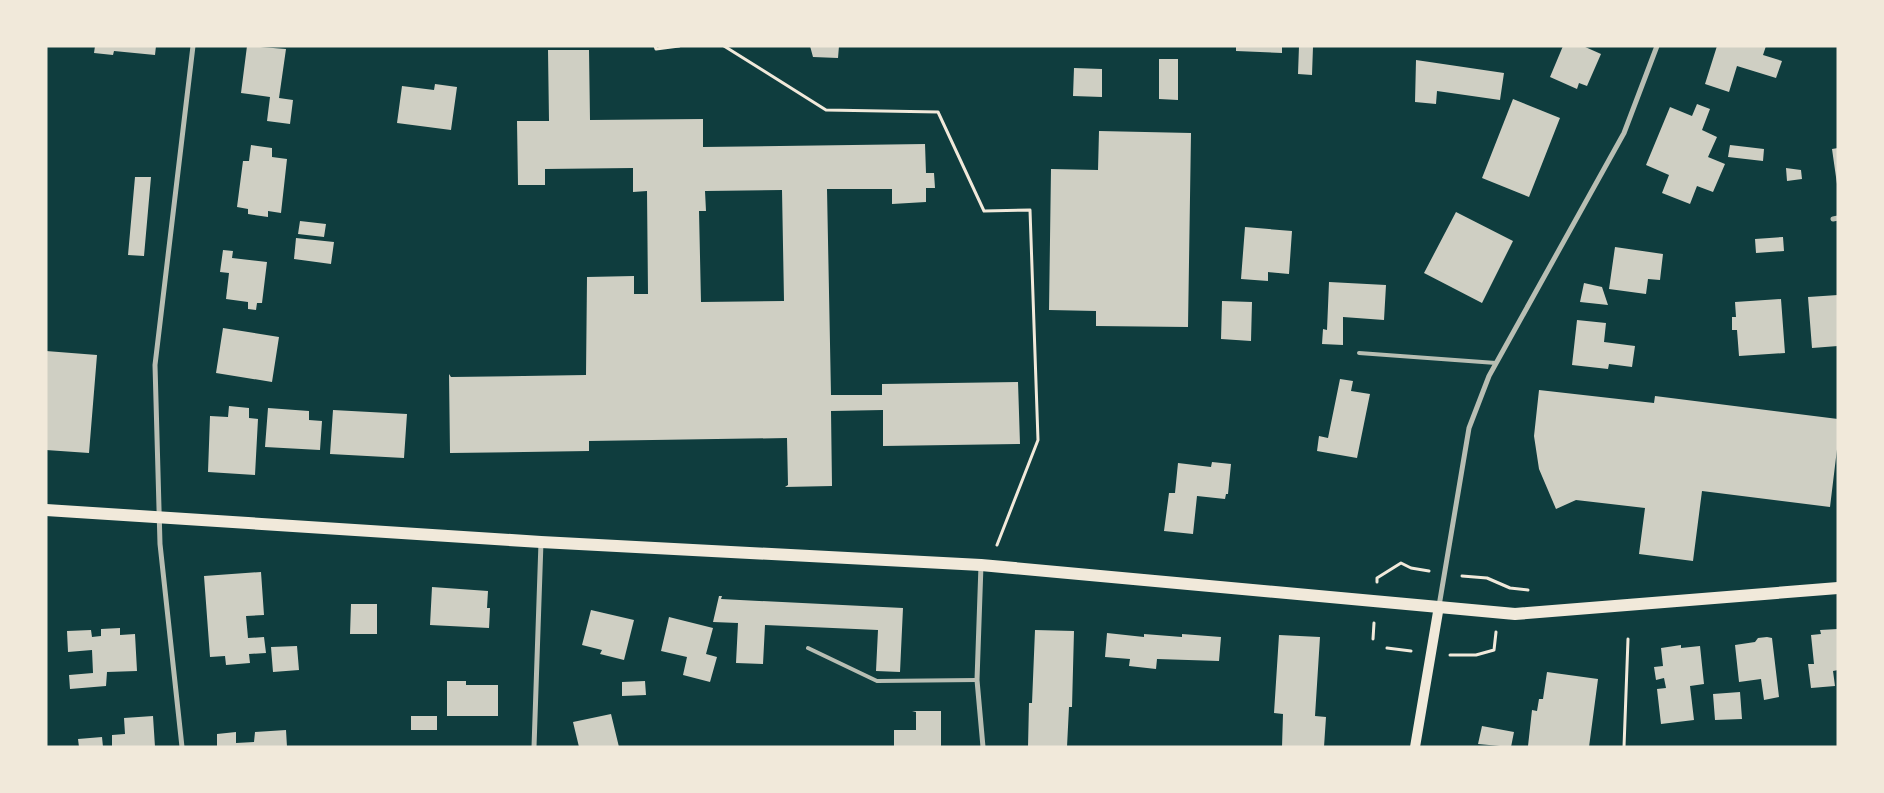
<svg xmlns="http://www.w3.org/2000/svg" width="1884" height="793" font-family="Bitter,serif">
  <rect width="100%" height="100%" fill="#0f3d3e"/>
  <path fill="#cfcfc3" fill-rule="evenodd" d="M95,46H156L155,55L114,51L113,55L94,53Z
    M247,46L286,49L279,98L293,100L290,124L267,121L270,97L241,93Z
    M810,46H839L838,58L813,57Z
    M1236,46H1282V53L1236,51Z
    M1299,46L1313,47L1312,75L1298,74Z
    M1563,46H1583L1601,54L1587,86L1579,83L1577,89L1550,77Z
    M1717,46H1766L1763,55L1782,61L1776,78L1737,66L1729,92L1705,84Z
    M548,50H589L590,120L703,119V147L925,144L926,173H934L935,188H926V202L892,204V189H827L831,395H882V384L1018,382L1020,444L883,446V410L831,411L832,486L785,487L788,485L787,438L589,441V451L450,453L449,374L451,377L586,375L587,277L634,276V294H648L647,191L633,192V168L545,169V185H518L517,121H549ZM782,190L784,301L701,302L699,211H706L705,191Z
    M1159,59H1178V100L1159,99Z
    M1416,60L1504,73L1500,100L1437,91L1436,104L1415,102Z
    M1074,68L1102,69V97L1073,96Z
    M435,84L457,87L451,130L397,123L402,86L434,90Z
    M1513,99L1560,118L1529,197L1482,178Z
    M1697,104L1710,109L1702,130L1717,137L1708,157L1725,164L1713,192L1697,186L1690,204L1662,193L1669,175L1646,165L1670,107L1692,116Z
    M1099,131L1191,133L1188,327L1096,326V311L1049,310L1051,169L1098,170Z
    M251,145L272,148V157L287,159L281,213L268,211V217L248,214V209L237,207L243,161H249Z
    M1730,145L1764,149L1763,161L1728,157Z
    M1838,148V184H1837L1832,149Z
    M1786,168L1801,170L1802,179L1787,181Z
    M135,177H151L144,256L128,255Z
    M1456,212L1513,241L1482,303L1424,273Z
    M300,221L326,224L324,237L298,234Z
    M1245,227L1292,231L1289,274L1268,272V281L1241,279Z
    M1783,237L1784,251L1756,253L1755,239Z
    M296,238L334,242L331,264L294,259Z
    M1615,247L1663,254L1660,280L1648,279L1646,294L1609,289Z
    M223,250L233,251L232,258L267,262L262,303H257L256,310L248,309V302L226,299L229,273L220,272Z
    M1329,282L1386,285L1384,320L1343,317V345L1322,344L1323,329L1327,330Z
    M1584,283L1602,287L1608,305L1580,302Z
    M1838,295V346L1812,348L1808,297Z
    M1781,299L1785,353L1739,356L1737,330H1732V317H1736L1735,302Z
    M1222,301L1252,302L1251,341L1221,339Z
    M1577,320L1606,323L1604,342L1635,346L1632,367L1609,364L1608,369L1572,365Z
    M223,328L279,337L272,382L216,373Z
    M46,351L97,355L89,453L46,450Z
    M1340,379L1353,381L1351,391L1370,394L1357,458L1317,451L1319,436L1328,438Z
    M1539,390L1654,403L1655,396L1838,419V441L1830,507L1702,491L1693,561L1639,554L1645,508L1576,500L1556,509L1539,469L1534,436Z
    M229,406L249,408V418L258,419L255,475L208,472L210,416L228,417Z
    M268,408L309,411V420L322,421L320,450L265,447Z
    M333,410L407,414L404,458L330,454Z
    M1212,462L1231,464L1228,494H1226L1225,499L1197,496L1193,534L1164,531L1169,493H1175L1178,463L1211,467Z
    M261,572L264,615L246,616L248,638L264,637L266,653L249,654L250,663L226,665L225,656L210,657L204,576Z
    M432,587L488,591L487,608H490L489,628L430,625Z
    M719,596H722L721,599L903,608L900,672L876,671L878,630L765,625L763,664L736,663L738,623L713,622Z
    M351,604H377V634H350Z
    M591,610L634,620L624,660L600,654L602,650L582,645Z
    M669,617L713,628L706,654L717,657L710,682L683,675L687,657L661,651Z
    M120,628V635L135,634L137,671L107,672L106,686L70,689L69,675L93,673L92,650L68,652L67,631L91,630L92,637L101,636V629Z
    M1838,629V670L1833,671L1835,686L1811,688L1808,664H1814L1811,635L1821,634L1820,630Z
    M1035,630L1074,631L1072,707H1069L1067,747H1028L1029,703H1032Z
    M1107,633L1144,637V634L1182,637V634L1221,637L1219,661L1157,659L1156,669L1129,666L1130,659L1105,657Z
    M1279,635L1320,637L1315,716L1326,717L1324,747H1282L1283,714L1274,713Z
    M1767,637L1772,638L1779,697L1764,700L1761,679L1739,682L1735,645L1755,642L1758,638Z
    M1681,645V648L1700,646L1704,684L1690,686L1694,720L1661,724L1657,689L1666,688L1664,678L1656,680L1654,667L1663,666L1661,648Z
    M297,646L299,670L273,672L271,647Z
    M1547,672L1598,679L1589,747L1528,746L1532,710L1537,711L1539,699H1543Z
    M447,681H466V685H498V716H447Z
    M645,681L646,695L622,696V682Z
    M1740,692L1742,719L1715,720L1713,694Z
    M912,711H941V747H894V730H916V712Z
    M611,714L619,747H579L573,722Z
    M153,716L155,747H112V735L125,734L124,718Z
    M411,716H437V730H411Z
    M1482,726L1514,732L1511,747L1478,744Z
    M286,730L287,747H217V734L236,732V743L254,742L255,732Z
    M102,737L103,747H79L78,739Z"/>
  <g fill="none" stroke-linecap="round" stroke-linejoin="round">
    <path stroke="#f1e9da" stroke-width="3" d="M655,46L656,49L679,46
      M724,46L826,110L938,112L984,211L1030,210L1038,440L997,545
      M1462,576L1487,578L1510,588L1528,590
      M1377,582V578L1401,563L1411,568L1429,571
      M1373,639L1374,623
      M1387,648L1411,651
      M1450,655H1476L1494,650L1496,632
      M1624,747L1628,639"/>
    <path stroke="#b8beb3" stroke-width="4" d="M1359,353L1496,363
      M808,648L877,681L977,680"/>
    <path stroke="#b8beb3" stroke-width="5" d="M1833,219L1838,218
      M981,565L977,680L983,747
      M1439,606L1469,428L1489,376L1624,133L1657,46
      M182,747L160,544L155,365L193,46
      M534,747L541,542"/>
    <path stroke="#f1e9da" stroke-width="10" d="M1415,747L1439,606"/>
    <path stroke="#f1e9da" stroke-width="12" d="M46,510L541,542L981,565L1515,614L1838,588"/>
  </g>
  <rect width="1884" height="793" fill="none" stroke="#f1e9da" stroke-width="95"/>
</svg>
